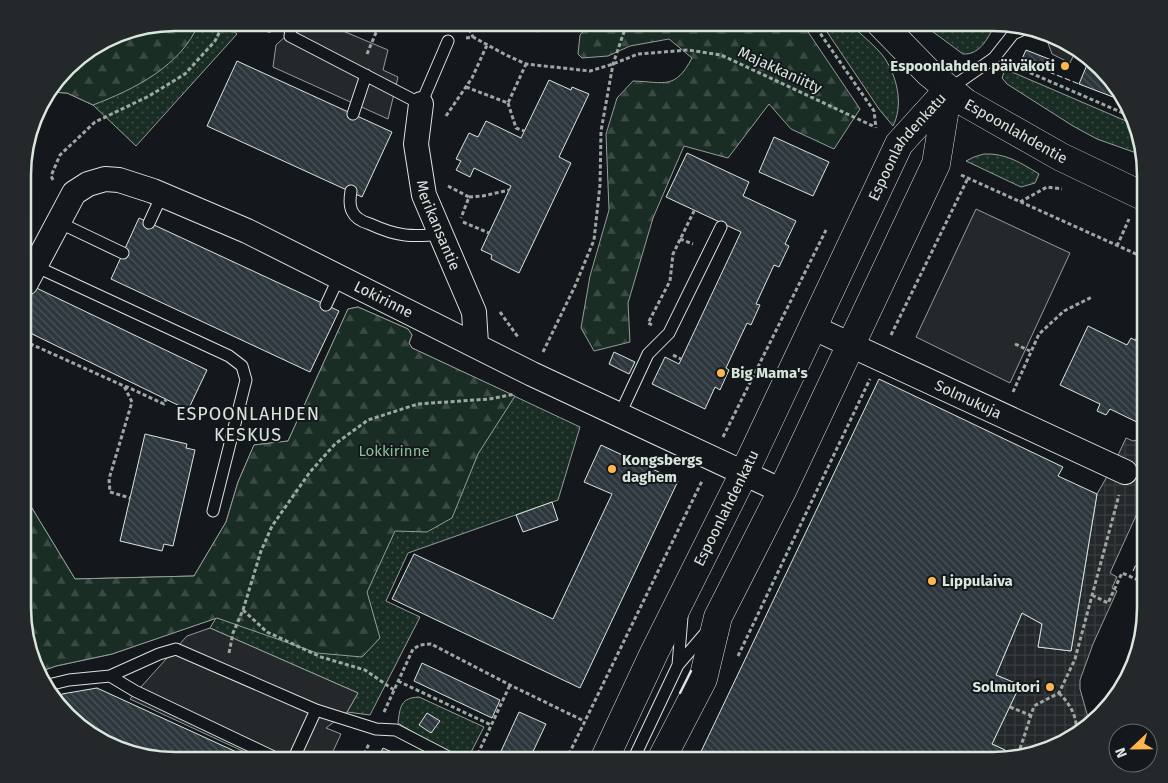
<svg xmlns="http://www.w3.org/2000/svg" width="1168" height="783" font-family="'Fira Sans',sans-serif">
  <defs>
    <pattern id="green-dots" width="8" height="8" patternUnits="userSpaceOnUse" patternTransform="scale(1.25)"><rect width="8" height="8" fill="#1a2d24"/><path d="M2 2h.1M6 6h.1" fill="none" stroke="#3b4b43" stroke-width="1.8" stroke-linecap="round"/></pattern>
    <pattern id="forest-firs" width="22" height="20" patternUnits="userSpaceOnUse" patternTransform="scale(1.25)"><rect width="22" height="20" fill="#1a2d24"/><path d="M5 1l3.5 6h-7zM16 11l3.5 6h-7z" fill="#3b4b43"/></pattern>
    <pattern id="plaza-grid" width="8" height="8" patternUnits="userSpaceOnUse" patternTransform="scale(1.25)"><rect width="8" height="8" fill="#24282b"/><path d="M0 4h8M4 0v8" fill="none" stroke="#393d3f"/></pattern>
    <pattern id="building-back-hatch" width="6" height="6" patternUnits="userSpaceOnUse" patternTransform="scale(1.25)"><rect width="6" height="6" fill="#2c363c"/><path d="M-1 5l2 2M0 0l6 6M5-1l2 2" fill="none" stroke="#4a5358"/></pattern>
  </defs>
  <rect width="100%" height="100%" fill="#14181c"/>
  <path fill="url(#green-dots)" stroke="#939e99" d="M175,23H223L237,34L136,146L93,105L67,93L50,92L74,61L117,34Z
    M821,23H849C859,33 881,50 887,62C898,81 903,106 893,126L879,109Z
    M921,23H996C988,37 981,55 963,54Z
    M1005,69L1133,124L1142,155L1097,139L1073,126L1007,84L1002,78Z
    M984,154C1006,153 1021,163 1039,174L1035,183L1021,187L966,161L974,157Z
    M358,307L408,329L412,335L409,343L412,348L580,427L558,500L408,553L386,601L420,617L370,715L347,712L358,693L210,628L216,618L112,654L56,666L39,672L24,627V495L75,579L194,576L226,522L238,482L254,445L288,441L348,309Z
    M419,697L484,727L469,756L459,760L398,723C400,706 401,698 419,697Z"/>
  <path fill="url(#forest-firs)" stroke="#939e99" d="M175,23H199C181,66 135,89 93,105L67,93L50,92L74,61L117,34Z
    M605,23H802L860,109L834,149L791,129L769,104L728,158L684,146L653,218L628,303L630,342L594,351L581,328L590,276L609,210L606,134L617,98L633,81C665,82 675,90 692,58L669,39L630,46L608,56L582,58L578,54L580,35L589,25Z
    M358,307L408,329L412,335L409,343L412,348L515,396L478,454L452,518L427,532L395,531L367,592L380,638L362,657L317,653L217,618L112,654L56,666L39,672L24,627V495L75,579L194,576L226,522L238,482L254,445L288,441L348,309Z"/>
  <path fill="#24282b" stroke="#939e99" d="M300,23H324L388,50L383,70L398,77L388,119L273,67L276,45Z
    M1044,32L1077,48L1070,63L1052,54Z
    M976,209L1070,253L1010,383L916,337Z
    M210,628L358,693L347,712L326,728L341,734L329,760H262L130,699L187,636Z"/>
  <path fill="url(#plaza-grid)" stroke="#939e99" d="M1126,438L1133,441L1145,438V487L1142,493L1145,509L1140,507L1110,573L1117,577L1112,588L1117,591L1093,644L1080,680V689L1089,721L1069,740L1001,760L1005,750L992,744L1020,685L996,675L1022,613L1042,624L1038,647L1071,651L1097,494L1113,466Z"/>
  <path fill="url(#building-back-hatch)" stroke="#d8e6dc" d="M518,23H542L538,32Z
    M1026,50L1054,61L1049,72L1021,61Z
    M1089,60L1125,99L1126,102L1079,84Z
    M237,61L392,132L362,197L207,126Z
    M549,80L571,90L572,87L589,94L559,157L571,163L519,273L491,259L492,255L481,250L511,186L474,168L470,177L456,170L461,161L456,159L469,133L478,137L486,121L521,138Z
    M774,137L829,162L813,196L759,172Z
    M687,153L749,182L743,196L796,221L785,244L789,246L779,267L774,265L756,304L760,305L751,325L747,323L726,368L729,370L720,390L715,387L705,409L652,384L665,357L679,364L741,232L666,197Z
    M139,218L339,311L310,372L111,279Z
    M24,282L207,370L188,410L24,330Z
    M1088,326L1127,345L1131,338L1142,344L1140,350L1145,352V426L1110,409L1106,415L1097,411L1100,404L1060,385Z
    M614,352L635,362L629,374L609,364Z
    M879,379L1063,467L1058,476L1097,494L1071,651L1038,647L1042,624L1022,613L996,675L1020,685L992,744L1005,750L1001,760H697Z
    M145,434L187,444L186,448L195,450L173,546L164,544L162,551L120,541Z
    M601,445L678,481L580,688L392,599L414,554L553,619L612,494L584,482Z
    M552,502L558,520L523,532L516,515Z
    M422,663L500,700L492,718L414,681Z
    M97,688L254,760H175L126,752L90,735L59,701L62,694Z
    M519,712L546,724L529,760H497Z
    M427,713L440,721L431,733L419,725Z
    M383,748L409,760H377Z"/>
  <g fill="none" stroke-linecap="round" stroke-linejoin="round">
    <defs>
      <path id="service" d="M292,23L290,36L421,104L448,41
        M948,90L994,58L1013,34L1026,28
        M353,114L366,75
        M351,191C350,197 349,205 352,211C355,218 363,222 370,224C398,237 412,237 442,234
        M58,222L123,253
        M149,223L162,195
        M35,266L229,356L242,366L246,380L213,511
        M326,305L339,277
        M620,414L648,354L669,333L721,227
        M678,665L682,617
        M110,676L135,691L280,760
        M44,686L69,680L110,676L159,654L176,649L316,710L293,760
        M316,710L376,729L396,730L454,760
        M633,760L678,665L708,630"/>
      <g id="minor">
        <path id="s1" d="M421,104L416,144L424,195L474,312L476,344"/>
        <path id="s2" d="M26,283L74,193L88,184L105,179L119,180L153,191L247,231L532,374L782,491"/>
        <path id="s3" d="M812,327L1125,472"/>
      </g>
      <g id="secondary">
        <path id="s4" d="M880,23L929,73L966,103L1061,157L1145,197"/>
        <path id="s5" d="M604,760L654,653L744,473L899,144L948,90"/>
        <path d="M661,760L703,679L718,617L782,491L936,164L948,90"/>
      </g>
    </defs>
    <use href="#service" stroke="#d8e6dc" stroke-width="13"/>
    <use href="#minor" stroke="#d8e6dc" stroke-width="26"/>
    <use href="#secondary" stroke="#d8e6dc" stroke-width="29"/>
    <path stroke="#9da8a2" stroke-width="3" stroke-dasharray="4 2.5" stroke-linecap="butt" d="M242,23L272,32
      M466,23L473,37
      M813,23L874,111L876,128
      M985,23L992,31
      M466,38L473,37L506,55L526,64L590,71L613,64L638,54L688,50L721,55L875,127
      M367,54L380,23
      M1012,65L1130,116
      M466,87L508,103L526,64
      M508,103L516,128L524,131
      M446,116L472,78L487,45
      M961,175L1145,258
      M53,180L51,176L60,155L95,122L149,96L185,74L215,41L224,23
      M448,186L469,197L461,218
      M469,197L483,196L509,190
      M1020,202L1047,187L1062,189
      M463,222L489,233
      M680,239L693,244
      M1117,246L1129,219
      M500,312L518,337
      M652,325L648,323L670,281L673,254L694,211
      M891,335L968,178
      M24,341L124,386L132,402L109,479L110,492L130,498
      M1136,341L1145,322
      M1015,344L1030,351
      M543,352L575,286L594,240L600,185L601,131L613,64L627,23
      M673,355L681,359
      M125,386L164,404L166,399
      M1013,392L1039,334L1064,311L1092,297
      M723,437L826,230
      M1145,579L1143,582L1145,583
      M1092,595L1108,603L1122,573L1143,582
      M243,610L267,632L321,657L365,670L394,690
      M229,653L233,633L243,610L261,551L272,526L310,472L335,444L368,420L418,404L489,399L515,394
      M738,656L870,379
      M398,681L491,725
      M1059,693C1070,704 1078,717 1076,733
      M1010,707L1030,715
      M384,712L413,649L420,645L431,644L510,685L584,721
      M1018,755L1034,706L1059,693L1075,659L1119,495
      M361,760L369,744
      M475,760L510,685
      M566,760L702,481"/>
    <use href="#service" stroke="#14181c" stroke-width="11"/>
    <use href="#minor" stroke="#14181c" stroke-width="24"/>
    <use href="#secondary" stroke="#14181c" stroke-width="28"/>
    <path stroke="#d8e6dc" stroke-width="1" stroke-dasharray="6 2.5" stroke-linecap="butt" d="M1049,72L1079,84
      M1133,571L1145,545"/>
    <path stroke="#d8e6dc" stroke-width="2.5" d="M680,693L691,671"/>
  </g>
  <g fill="#ffb74d" stroke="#14181c" stroke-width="2">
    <circle cx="1065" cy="66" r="5"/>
    <circle cx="721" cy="373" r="5"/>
    <circle cx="612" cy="469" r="5"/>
    <circle cx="932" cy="581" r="5"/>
    <circle cx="1050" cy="687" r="5"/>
  </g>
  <g text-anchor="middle" stroke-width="4" stroke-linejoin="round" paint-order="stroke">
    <g font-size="15" font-weight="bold" fill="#d8e6dc" stroke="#14181c" text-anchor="start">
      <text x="1055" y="71" text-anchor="end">Espoonlahden päiväkoti</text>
      <text x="731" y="378">Big Mama's</text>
      <text x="622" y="465">Kongsbergs<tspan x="622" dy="17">daghem</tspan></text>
      <text x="942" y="586">Lippulaiva</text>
      <text x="1040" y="692" text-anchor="end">Solmutori</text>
    </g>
    <g font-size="15" fill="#d8e6dc" stroke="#14181c">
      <text transform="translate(780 70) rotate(25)" y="5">Majakkaniitty</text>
      <text dy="5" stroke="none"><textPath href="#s4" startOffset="175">Espoonlahdentie</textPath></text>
      <text dy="5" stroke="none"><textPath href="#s5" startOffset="685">Espoonlahdenkatu</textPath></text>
      <text dy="5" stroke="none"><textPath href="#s1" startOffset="125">Merikansantie</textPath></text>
      <text dy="5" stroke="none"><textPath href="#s2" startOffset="441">Lokirinne</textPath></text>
      <text dy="5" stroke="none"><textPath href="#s3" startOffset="172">Solmukuja</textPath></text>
      <text dy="5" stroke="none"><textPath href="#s5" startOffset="280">Espoonlahdenkatu</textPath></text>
    </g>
    <g font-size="15" fill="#8ac095" stroke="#14181c">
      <text x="394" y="456">Lokkirinne</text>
    </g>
    <g font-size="18" letter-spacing="1" fill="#d8e6dc" stroke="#14181c">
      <text x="248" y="420">ESPOONLAHDEN<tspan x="248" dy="21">KESKUS</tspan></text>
    </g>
  </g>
  <path d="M0 0H1168V783H0ZM175 31H993A144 144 0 0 1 1137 175V608A144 144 0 0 1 993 752H175A144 144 0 0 1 31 608V175A144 144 0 0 1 175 31Z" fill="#24282b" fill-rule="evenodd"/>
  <path fill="none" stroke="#d8e6dc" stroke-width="2.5" d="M175 31H993A144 144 0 0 1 1137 175V608A144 144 0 0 1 993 752H175A144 144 0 0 1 31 608V175A144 144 0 0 1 175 31Z"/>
  <g transform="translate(1133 748) rotate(248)"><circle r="24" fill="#14181c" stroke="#626a69"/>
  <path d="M0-4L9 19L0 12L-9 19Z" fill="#ffb74d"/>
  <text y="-8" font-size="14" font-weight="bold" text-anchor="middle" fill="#d8e6dc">N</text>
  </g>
</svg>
